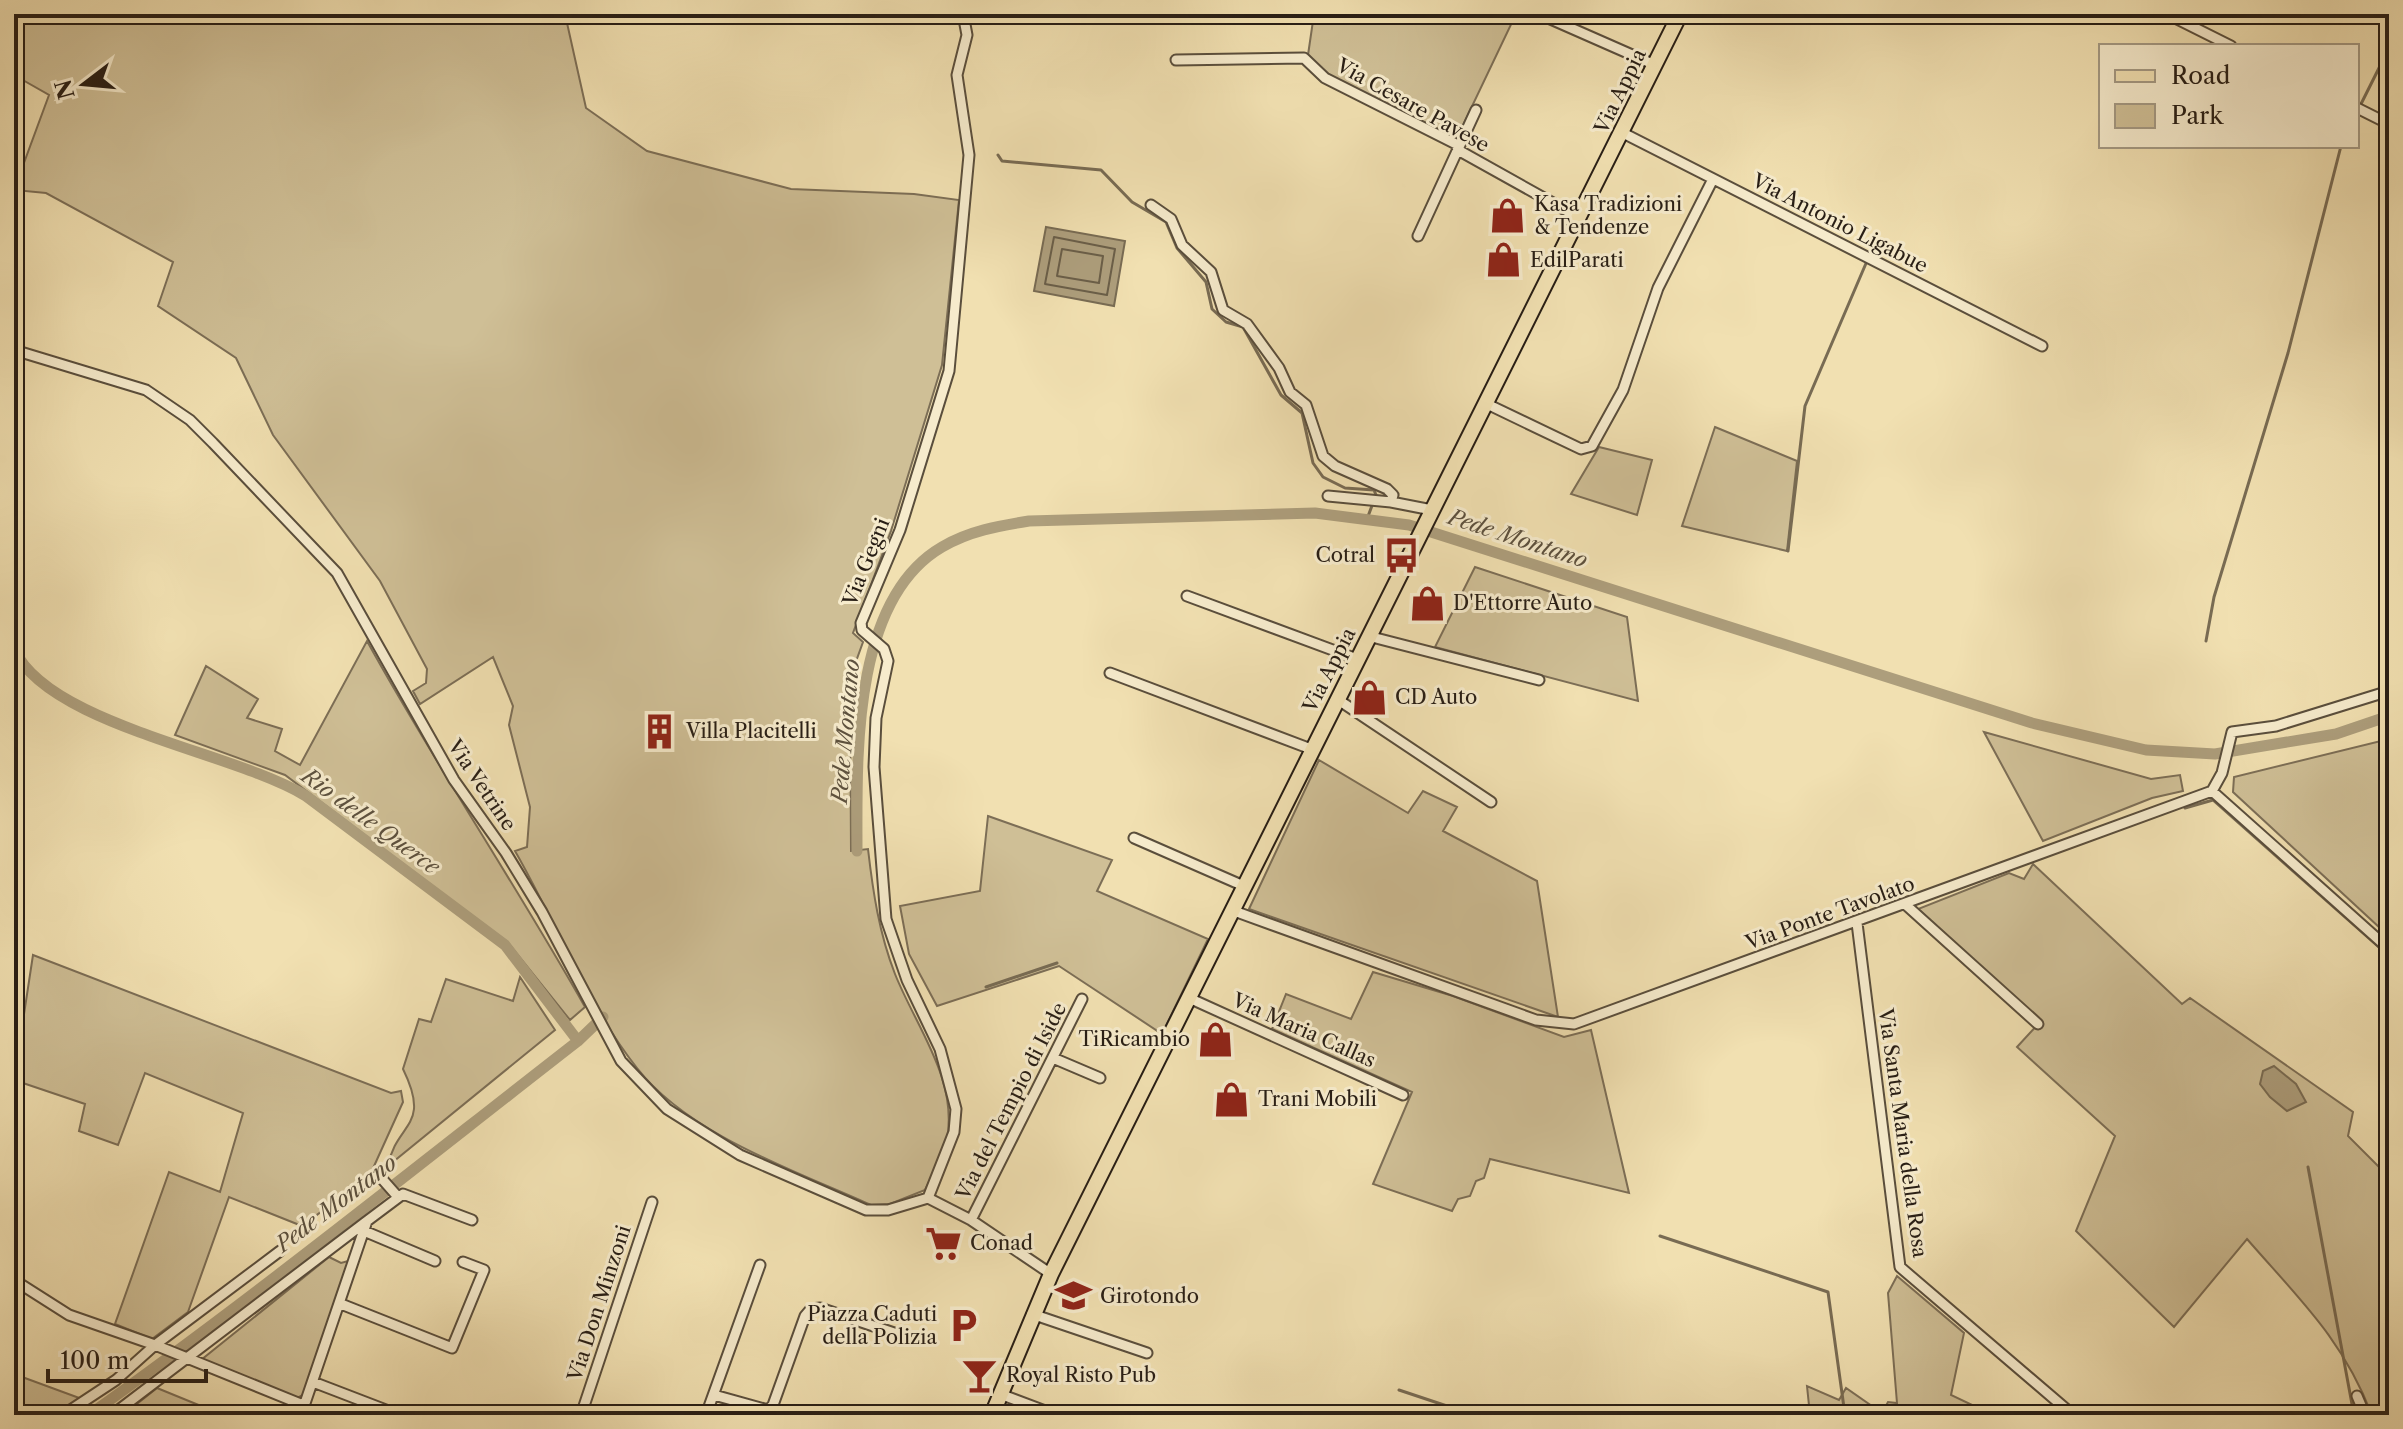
<svg xmlns="http://www.w3.org/2000/svg" width="2403" height="1429" font-family="'Libre Caslon Text',serif">
  <rect width="100%" height="100%" fill="#f1e0b1"/>
  <filter id="stains"><feTurbulence type="fractalNoise" baseFrequency=".0025" numOctaves="4"/><feColorMatrix values="0 0 0 0 .2 0 0 0 0 .09 0 0 0 0 .02 0 0 0 .5 -.17"/></filter>
  <radialGradient id="worn" r=".72"><stop offset=".6" stop-color="#630" stop-opacity="0"/><stop offset="1" stop-color="#630" stop-opacity=".3"/></radialGradient>
  <path fill="#cfbf96" stroke="#7c6e56" stroke-width="2" d="M14,14H565L586,108L647,151L791,189L914,194L959,200L942,365L891,531L853,633L863,642L850,678L851,851L868,849C873,892 879,933 895,974C916,1027 958,1079 947,1139C944,1157 932,1174 925,1190L890,1204L871,1205C796,1171 689,1135 637,1068C586,1004 556,922 515,851L527,847L530,807L509,725L513,706L493,657L420,704L413,691L426,683L427,669L380,581L273,435L236,358L158,306L173,262L46,193L14,190L49,95L14,75Z
    M1314,14H1344L1355,20L1357,14H1516L1456,140L1325,74L1308,55Z
    M1715,427L1797,461L1787,551L1682,526Z
    M1599,447L1652,460L1637,515L1571,494Z
    M1475,567L1627,617L1638,701L1435,647Z
    M367,641C436,766 515,883 585,1007L570,1020L509,944L285,775L175,735L206,666L258,699L247,718L282,729L275,751L300,765Z
    M1984,732L2151,779L2180,775L2183,791L2152,798L2043,841Z
    M2389,739V918L2380,928L2233,792L2234,777Z
    M1319,760L1408,813L1423,791L1457,807L1443,831L1537,881L1558,1017L1249,909Z
    M988,816L1112,860L1097,891L1208,939L1162,1034L1059,966L937,1006L909,954L900,906L980,891Z
    M2033,864L2182,1004L2190,998L2353,1112L2348,1136L2389,1177V1415H2372C2342,1338 2300,1300 2247,1239L2174,1327L2076,1231L2115,1136L2017,1047L2040,1022L1918,909L2009,873L2024,879Z
    M33,955L391,1093L401,1091L403,1102L370,1175L302,1226L229,1197L188,1312L152,1339L115,1324L169,1172L220,1192L243,1113L145,1073L118,1145L79,1131L85,1104L14,1080Z
    M1373,972L1453,996L1564,1037L1591,1030L1629,1193L1490,1159L1484,1178L1476,1181L1470,1196L1458,1199L1452,1211L1373,1184L1412,1092L1272,1029L1286,994L1351,1019Z
    M520,977L555,1030L388,1166C396,1122 432,1128 403,1069L419,1019L431,1022L446,979L513,1001Z
    M329,1257L341,1263L352,1260L303,1395L297,1398L201,1360Z
    M1897,1276L1964,1333L1951,1395L1993,1415H1810L1807,1386L1839,1400L1846,1388L1882,1413L1888,1402L1897,1403L1888,1293Z
    M14,1374L82,1399L55,1415H14Z
    M157,1388L223,1415H138L128,1411Z"/>
  <path fill="#ad9e7c" stroke="#786b53" stroke-width="2" d="M1046,227L1125,241L1114,306L1034,291Z
    M2274,1066L2296,1084L2306,1102L2287,1111L2270,1097L2260,1084L2263,1071Z"/>
  <g fill="none" stroke-linecap="round" stroke-linejoin="round">
    <path stroke="#6a5e48" stroke-width="2" d="M1054,237L1115,249L1107,295L1045,284Z
      M1062,249L1103,256L1099,283L1057,276Z"/>
    <path stroke="#786b53" stroke-width="3" d="M2361,104L2389,48
      M998,155L1002,161L1101,170L1132,202L1166,222L1177,248L1206,282L1212,309L1226,322L1243,327L1281,395L1302,413L1313,463L1323,477L1345,488L1374,490L1376,495L1367,519
      M1788,551L1805,406L1867,261
      M2206,641L2214,597L2288,353L2341,146
      M2185,808L2213,800L2389,956
      M986,987L1057,963
      M2308,1167L2354,1415
      M1660,1236L1828,1292L1845,1415
      M1399,1390L1474,1415"/>
    <path stroke="#ad9e7c" stroke-width="11" d="M14,649C48,725 235,752 306,796L505,945L578,1041
      M857,851C857,759 851,600 942,547C969,531 998,526 1029,521L1315,513L1409,525L2032,723L2146,750L2215,754L2336,734L2389,716
      M89,1415C256,1296 416,1167 578,1041L603,1017"/>
    <defs>
      <path id="minor" d="M1539,14L1655,65
        M2167,14L2231,46
        M1176,60L1304,58L1325,78L1456,144L1458,150L1578,217
        M2357,108L2389,124
        M1623,133L2042,346
        M1151,205L1171,219L1182,245L1211,272L1223,310L1247,324L1279,368L1290,392L1306,405L1323,456L1335,466L1387,489L1393,495L1391,502L1432,510
        M1418,236L1476,110
        M14,350L146,390L190,420L213,443L337,573L454,780L506,853L542,912L621,1061L667,1109L740,1155L866,1210H888L928,1198
        M1485,403L1581,449L1592,446L1623,390L1658,288L1713,179
        M1328,496L1391,502
        M1187,596L1357,659
        M1368,636L1539,680
        M1110,673L1311,749
        M1337,699L1491,802
        M2212,791L2222,773L2232,732L2276,726L2389,691
        M1134,838L1246,887
        M1906,905L2038,1024
        M1234,911L1536,1020L1574,1024L2212,791L2389,949
        M1857,923L1900,1267L2073,1415
        M1189,998L1403,1095
        M1053,1058L1100,1078
        M383,1180L398,1197
        M928,1198L954,1132L956,1109L940,1049L907,980L886,919L874,767L876,718L888,661L884,649L862,630L861,623L900,530L949,371L969,155L957,75L967,35L963,14
        M928,1198L971,1220L1051,1274
        M971,1220L1082,999
        M364,1231L435,1261
        M14,1280L69,1315L155,1345L280,1251
        M341,1304L452,1348L484,1270L463,1262
        M1032,1314L1147,1353
        M313,1382L399,1415
        M1000,1394L1056,1415
        M714,1395L768,1410L773,1405L805,1316L811,1309L820,1308L903,1336
        M2357,1396L2365,1415
        M63,1415L116,1380L155,1345L303,1405
        M112,1415L367,1221
        M301,1415L367,1221L403,1194L472,1220
        M581,1415L652,1202
        M706,1415L760,1265"/>
      <path id="primary" d="M992,1415L1051,1274L1680,14"/>
    </defs>
    <use href="#minor" stroke="#5a4e3c" stroke-width="13"/>
    <use href="#primary" stroke="#281e15" stroke-width="18"/>
    <use href="#minor" stroke="#f6ebcc" stroke-width="9"/>
    <use href="#primary" stroke="#f1e0b1" stroke-width="14"/>
  </g>
  <defs>
    <symbol id="shop-bare" viewBox="-9 -9 18 18"><path d="M-5-2.5h2.3a2.7 3.5 0 0 1 5.4 0H5L5.5 6h-11ZM-1.5-2.5h3a1.5 2.3 0 0 0-3 0Z" fill="#8f2418" stroke="#f6ebcc" stroke-width="2.5" paint-order="stroke"/></symbol>
    <symbol id="bus-bare" viewBox="-9 -9 18 18"><path d="M-5-6H5V4H4V6H2V4H-2V6H-4V4H-5ZM-3.5-4V0h7V-4ZM-3.5 1.2v1.5H-2V1.2ZM2 1.2v1.5H3.5V1.2Z" fill="#8f2418" stroke="#f6ebcc" stroke-width="2.5" paint-order="stroke"/></symbol>
    <symbol id="building-bare" viewBox="-9 -9 18 18"><path d="M-4-6H4V6H1V3H-1V6H-4ZM-2.5-4.3h1.7v1.8h-1.7ZM.8-4.3h1.7v1.8H.8ZM-2.5-1h1.7V.8h-1.7ZM.8-1h1.7V.8H.8Z" fill="#8f2418" stroke="#f6ebcc" stroke-width="2.5" paint-order="stroke"/></symbol>
    <symbol id="supermarket-bare" viewBox="-9 -9 18 18"><path d="M-6-5.5h2.5l.6 2H6L4.5 2H-2.5L-4.4-4H-6ZM-1.5 3.2a1.3 1.3 0 1 0 .1 0ZM3 3.2a1.3 1.3 0 1 0 .1 0Z" fill="#8f2418" stroke="#f6ebcc" stroke-width="2.5" paint-order="stroke"/></symbol>
    <symbol id="school-bare" viewBox="-9 -9 18 18"><path d="M0-5L7-2L0 1L-7-2ZM-4 1L0 2.5L4 1V4Q0 6-4 4Z" fill="#8f2418" stroke="#f6ebcc" stroke-width="2.5" paint-order="stroke"/></symbol>
    <symbol id="parking-bare" viewBox="-9 -9 18 18"><path d="M-3.5-5.5H1a3.5 3.5 0 0 1 0 7H-1V5.5H-3.5ZM-1-3.4V-.6H.8a1.4 1.4 0 0 0 0-2.8Z" fill="#8f2418" stroke="#f6ebcc" stroke-width="2.5" paint-order="stroke"/></symbol>
    <symbol id="bar-bare" viewBox="-9 -9 18 18"><path d="M-6-5H6L.8 .8V4.5H3.5V6h-7V4.5H-.8V.8Z" fill="#8f2418" stroke="#f6ebcc" stroke-width="2.5" paint-order="stroke"/></symbol>
  </defs>
  <g fill-rule="evenodd">
    <use href="#shop-bare" x="1482" y="190" width="51" height="51"/>
    <use href="#shop-bare" x="1478" y="234" width="51" height="51"/>
    <use href="#bus-bare" x="1376" y="530" width="51" height="51"/>
    <use href="#shop-bare" x="1402" y="578" width="51" height="51"/>
    <use href="#shop-bare" x="1344" y="672" width="51" height="51"/>
    <use href="#building-bare" x="634" y="706" width="51" height="51"/>
    <use href="#shop-bare" x="1190" y="1014" width="51" height="51"/>
    <use href="#shop-bare" x="1206" y="1074" width="51" height="51"/>
    <use href="#supermarket-bare" x="918" y="1218" width="51" height="51"/>
    <use href="#school-bare" x="1048" y="1270" width="51" height="51"/>
    <use href="#parking-bare" x="938" y="1300" width="51" height="51"/>
    <use href="#bar-bare" x="954" y="1350" width="51" height="51"/>
  </g>
  <g text-anchor="middle" stroke-width="6" stroke-linejoin="round" paint-order="stroke">
    <g font-size="20" fill="#281e15" stroke="#f6ebcc">
      <text transform="translate(1620 91) rotate(-64)" y="7">Via Appia</text>
      <text transform="translate(1413 105) rotate(29)" y="7">Via Cesare Pavese</text>
      <text transform="translate(1840 223) rotate(27)" y="7">Via Antonio Ligabue</text>
      <text transform="translate(866 562) rotate(-68)" y="7">Via Gegni</text>
      <text transform="translate(1329 670) rotate(-63)" y="7">Via Appia</text>
      <text transform="translate(482 785) rotate(56)" y="7">Via Vetrine</text>
      <text transform="translate(1830 913) rotate(-20)" y="7">Via Ponte Tavolato</text>
      <text transform="translate(1304 1030) rotate(24)" y="7">Via Maria Callas</text>
      <text transform="translate(1011 1101) rotate(-63)" y="7">Via del Tempio di Iside</text>
      <text transform="translate(1903 1133) rotate(82)" y="7">Via Santa Maria della Rosa</text>
      <text transform="translate(599 1303) rotate(-72)" y="7">Via Don Minzoni</text>
    </g>
    <g font-size="20" fill="#281e15" stroke="#f6ebcc" text-anchor="start">
      <text x="1534" y="211">Kasa Tradizioni<tspan x="1534" dy="23">&amp; Tendenze</tspan></text>
      <text x="1530" y="267">EdilParati</text>
      <text x="1375" y="562" text-anchor="end">Cotral</text>
      <text x="1453" y="610">D'Ettorre Auto</text>
      <text x="1395" y="704">CD Auto</text>
      <text x="686" y="738">Villa Placitelli</text>
      <text x="1190" y="1046" text-anchor="end">TiRicambio</text>
      <text x="1258" y="1106">Trani Mobili</text>
      <text x="970" y="1250">Conad</text>
      <text x="1100" y="1303">Girotondo</text>
      <text x="937" y="1321" text-anchor="end">Piazza Caduti<tspan x="937" dy="23">della Polizia</tspan></text>
      <text x="1006" y="1382">Royal Risto Pub</text>
    </g>
    <g font-size="22" font-style="italic" fill="#5d513e" stroke="#f6ebcc">
      <text transform="translate(1518 538) rotate(18)" y="8">Pede Montano</text>
      <text transform="translate(845 731) rotate(-85)" y="8">Pede Montano</text>
      <text transform="translate(371 821) rotate(36)" y="8">Rio delle Querce</text>
      <text transform="translate(336 1203) rotate(-37)" y="8">Pede Montano</text>
    </g>
  </g>
  <rect width="2403" height="1429" fill="none" stroke="#f1e0b1" stroke-width="48"/>
  <rect x="16" y="16" width="2371" height="1397" fill="none" stroke="#281e15" stroke-width="4"/>
  <rect x="24" y="24" width="2355" height="1381" fill="none" stroke="#281e15" stroke-width="2"/>
  <rect x="2099" y="44" width="260" height="104" fill="#f6ebcc" stroke="#a49983" stroke-width="2"/>
  <rect x="2115" y="70" width="40" height="12" fill="#f1e0b1" stroke="#a49983" stroke-width="2"/>
  <text x="2171" y="84" font-size="24" fill="#281e15">Road</text>
  <rect x="2115" y="104" width="40" height="24" fill="#cfbf96" stroke="#a49983" stroke-width="2"/>
  <text x="2171" y="124" font-size="24" fill="#281e15">Park</text>
  <g transform="translate(84 84) rotate(254)" stroke="#f6ebcc" stroke-width="6" paint-order="stroke">
  <path d="M0-6L14 30L0 20L-14 30Z" fill="#281e15"/>
  <text y="-12" font-size="22" font-weight="bold" text-anchor="middle" fill="#281e15">N</text>
  </g>
  <path d="M48 1369v12h158v-12" fill="none" stroke="#281e15" stroke-width="4"/>
  <text x="60" y="1369" font-size="24" fill="#281e15" stroke="#f6ebcc" stroke-width="6" paint-order="stroke">100 m</text>
  <rect width="100%" height="100%" filter="url(#stains)"/>
  <rect width="100%" height="100%" fill="url(#worn)"/>
</svg>
